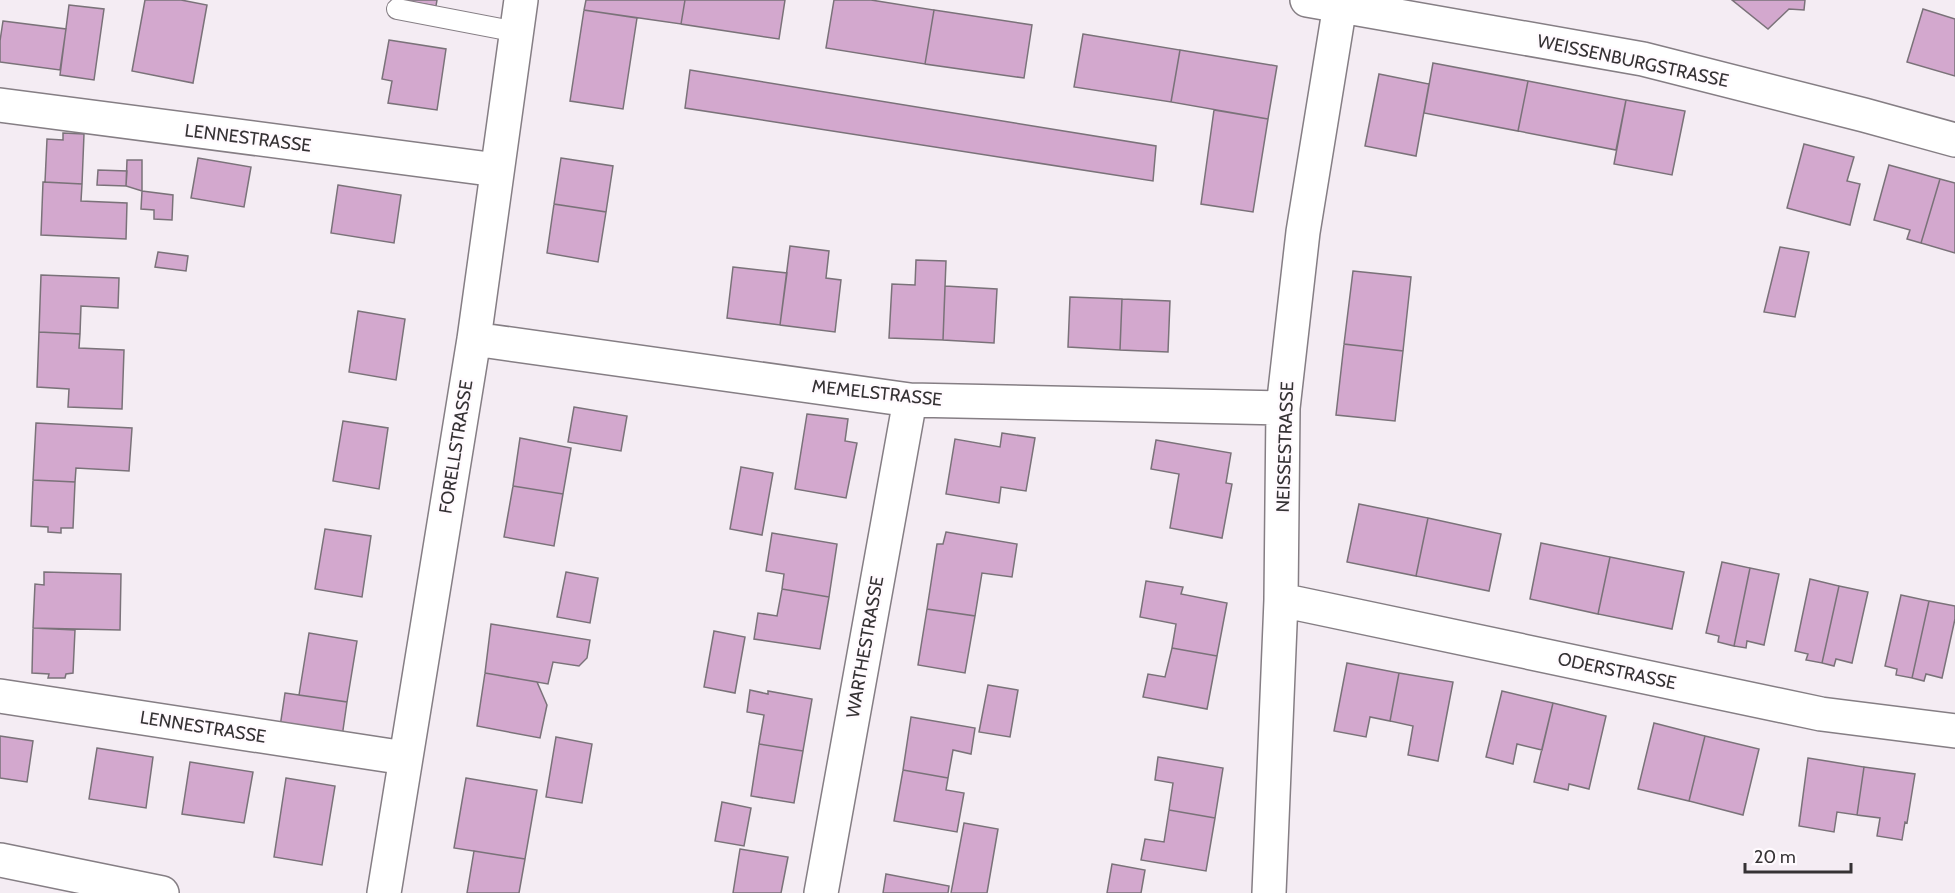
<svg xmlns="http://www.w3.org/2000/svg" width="1955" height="893" font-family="Cabin,sans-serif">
  <rect width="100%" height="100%" fill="#f4ecf3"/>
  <path fill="#d3a8ce" stroke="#7a7279" stroke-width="1.5" d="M145,0H181L207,5L193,83L132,71Z
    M400,0H437L436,6Z
    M586,0H685L681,24L584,10Z
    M685,0H785L779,39L681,24Z
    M834,0H871L934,10L925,64L826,48Z
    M1732,0H1805L1804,10L1789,9L1768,29Z
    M69,5L104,9L94,80L60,75Z
    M1923,9L1955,19V76L1907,62Z
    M584,10L637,18L623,109L570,101Z
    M934,10L1032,25L1024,78L925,64Z
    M3,21L66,29L60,70L0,62V41Z
    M1083,34L1180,50L1171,102L1074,87Z
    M389,40L446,49L437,110L388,103L392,81L382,79Z
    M1180,50L1277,66L1268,119L1171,102Z
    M1433,63L1528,81L1518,131L1424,113Z
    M690,70L1156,146L1153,181L685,108Z
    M1379,74L1429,84L1416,156L1365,146Z
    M1528,81L1626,100L1616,150L1518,131Z
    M1626,100L1685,111L1672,175L1614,164Z
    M1214,110L1268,119L1253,212L1201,204Z
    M63,133L84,134L82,184L45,182L47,139L63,140Z
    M1804,144L1854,157L1847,181L1860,184L1850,225L1787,208Z
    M198,158L251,167L244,207L191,198Z
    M561,158L613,166L606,212L554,204Z
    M127,160H142V191L126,186Z
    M1889,165L1940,179L1921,243L1907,239L1910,230L1874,220Z
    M98,170L127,171L126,186L97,185Z
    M1940,179L1955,183V253L1921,243Z
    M43,182L82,184L81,201L127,203L126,239L41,235Z
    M338,185L401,195L394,243L331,233Z
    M142,191L173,195L172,220L154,219V210L141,209Z
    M554,204L606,212L598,262L547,253Z
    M790,246L829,251L826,278L841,280L835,332L780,325Z
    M1780,247L1809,252L1795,317L1764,312Z
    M158,252L188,256L186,271L155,267Z
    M916,260L946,261L943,340L889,338L892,284L915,285Z
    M733,267L787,273L780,325L727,318Z
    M1353,271L1411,277L1403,351L1344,344Z
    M41,275L119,278L118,308L81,306L80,334L39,332Z
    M945,286L997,289L994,343L943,340Z
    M1070,297L1122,299L1120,350L1068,347Z
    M1122,299L1170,301L1168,352L1120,350Z
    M358,311L405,319L396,380L349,372Z
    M39,332L80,334L79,348L124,350L122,409L68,407L69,389L37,387Z
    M1344,344L1403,351L1395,421L1336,415Z
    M574,407L627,416L621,451L568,442Z
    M807,414L848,419L845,441L857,443L846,498L795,489Z
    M343,421L388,428L379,489L333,481Z
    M36,423L132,428L129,471L76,468L75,482L33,480Z
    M1002,433L1035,438L1026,491L1001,487L999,503L946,494L955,439L1000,447Z
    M520,438L571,448L563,494L513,486Z
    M1156,440L1231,453L1226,483L1232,484L1222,538L1170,528L1179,474L1151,469Z
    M741,467L773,473L762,535L730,529Z
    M33,480L75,482L73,528H61V533L48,532V527L31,526Z
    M513,486L563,494L554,546L504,537Z
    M1359,504L1428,518L1416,576L1347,562Z
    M1428,518L1501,534L1489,591L1416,576Z
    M325,529L371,536L362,597L315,589Z
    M946,532L1017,544L1012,577L982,573L975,616L927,609L937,544H943Z
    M772,533L837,544L829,597L782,589L784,574L766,571Z
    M1541,543L1610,557L1598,614L1530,599Z
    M1610,557L1684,572L1672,629L1598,614Z
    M1722,562L1750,568L1734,646L1718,642L1719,636L1706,633Z
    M1750,568L1779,574L1764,645L1747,641L1746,648L1734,646Z
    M44,572L121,574L120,630L33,628L35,584L44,585Z
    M566,572L598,578L590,623L557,617Z
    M1810,579L1839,586L1822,663L1806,660L1808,654L1795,651Z
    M1146,581L1183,587L1181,594L1227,603L1217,656L1172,648L1176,624L1140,617Z
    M1839,586L1868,592L1852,663L1836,659L1834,666L1822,663Z
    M782,589L829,597L820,649L754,639L758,613L777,616Z
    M1901,595L1929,601L1912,678L1896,675L1897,669L1885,666Z
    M1929,601L1955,606V619L1942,678L1926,674L1924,681L1912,678Z
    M927,609L975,616L965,673L918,665Z
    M491,624L590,640L587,658L579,666L553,662L548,684L485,673Z
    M33,628L75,630L73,673L66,674L65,678H48L49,674L32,673Z
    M714,631L745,637L735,693L704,687Z
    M309,633L357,641L347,702L299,695Z
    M1172,648L1217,656L1207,709L1143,697L1148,674L1165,677Z
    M1347,663L1399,673L1390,721L1370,717L1366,737L1334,731Z
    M485,673L537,682L547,705L540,738L477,726Z
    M1399,673L1453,682L1438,761L1408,755L1413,726L1390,721Z
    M988,685L1018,690L1010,737L979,732Z
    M750,690L768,694V691L812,699L803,751L759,744L764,715L747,712Z
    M1502,691L1553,703L1542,750L1517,744L1513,764L1486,757Z
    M285,693L347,702L342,737L280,727Z
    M1553,703L1606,716L1589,789L1569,784L1568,790L1534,782Z
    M911,717L975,728L971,754L953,750L948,778L903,770Z
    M1654,723L1705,736L1689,801L1638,789Z
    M0,736L33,741L27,782L0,778Z
    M1705,736L1759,749L1743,815L1689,801Z
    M556,737L592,744L582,803L546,797Z
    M759,744L803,751L794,803L751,796Z
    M97,748L153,757L146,808L89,799Z
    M1158,757L1223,768L1215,818L1169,810L1173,783L1155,780Z
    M1808,758L1864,767L1857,815L1837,812L1834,832L1799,826Z
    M190,762L253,772L244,823L182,814Z
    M1864,767L1915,774L1907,823L1905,822L1902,840L1877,836L1880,818L1857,815Z
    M903,770L948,778L946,790L964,793L957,832L894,821Z
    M286,778L335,786L322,865L274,857Z
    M466,778L537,790L525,859L454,848Z
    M722,802L751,808L744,846L715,841Z
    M1169,810L1215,818L1206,871L1141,860L1145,839L1164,842Z
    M964,823L998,829L987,893H951Z
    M740,849L788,857L781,893H733Z
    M474,851L525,859L519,893H467Z
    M1112,864L1145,870L1141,893H1107Z
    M886,874L949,886L948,893H883Z"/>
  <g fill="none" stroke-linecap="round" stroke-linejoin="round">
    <defs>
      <path id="lane" d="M397,9L517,32"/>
      <path id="street" d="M1307,0L1643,59L1864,115L1955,140
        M0,105L497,170
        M474,339L910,400L1283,408
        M1281,600L1821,714L1955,731
        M0,696L405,758
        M0,860L162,893
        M384,893L474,339L521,0
        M821,893L910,400
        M1269,893L1281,600L1283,408L1303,232L1340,5"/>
    </defs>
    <use href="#lane" stroke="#857e84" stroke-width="22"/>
    <use href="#street" stroke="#857e84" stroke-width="36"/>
    <use href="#lane" stroke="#fff" stroke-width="20"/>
    <use href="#street" stroke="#fff" stroke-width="33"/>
  </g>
  <g text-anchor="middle" stroke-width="4.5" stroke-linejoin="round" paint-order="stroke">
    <g font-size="18" fill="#353234" stroke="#fffafe">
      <text transform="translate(1633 61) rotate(12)" y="6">WEISSENBURGSTRASSE</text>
      <text transform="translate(248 138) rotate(7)" y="6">LENNESTRASSE</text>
      <text transform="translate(877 393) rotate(6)" y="6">MEMELSTRASSE</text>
      <text transform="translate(456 447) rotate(-81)" y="6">FORELLSTRASSE</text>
      <text transform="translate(1285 447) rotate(-88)" y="6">NEISSESTRASSE</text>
      <text transform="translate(865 647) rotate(-80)" y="6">WARTHESTRASSE</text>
      <text transform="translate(1617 671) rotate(12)" y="6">ODERSTRASSE</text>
      <text transform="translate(203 727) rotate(9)" y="6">LENNESTRASSE</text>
    </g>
  </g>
  <path d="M1745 863v9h106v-9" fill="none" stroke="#353234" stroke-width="3"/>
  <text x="1754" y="863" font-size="18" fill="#353234" stroke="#fffafe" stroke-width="4.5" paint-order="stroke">20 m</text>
</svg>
